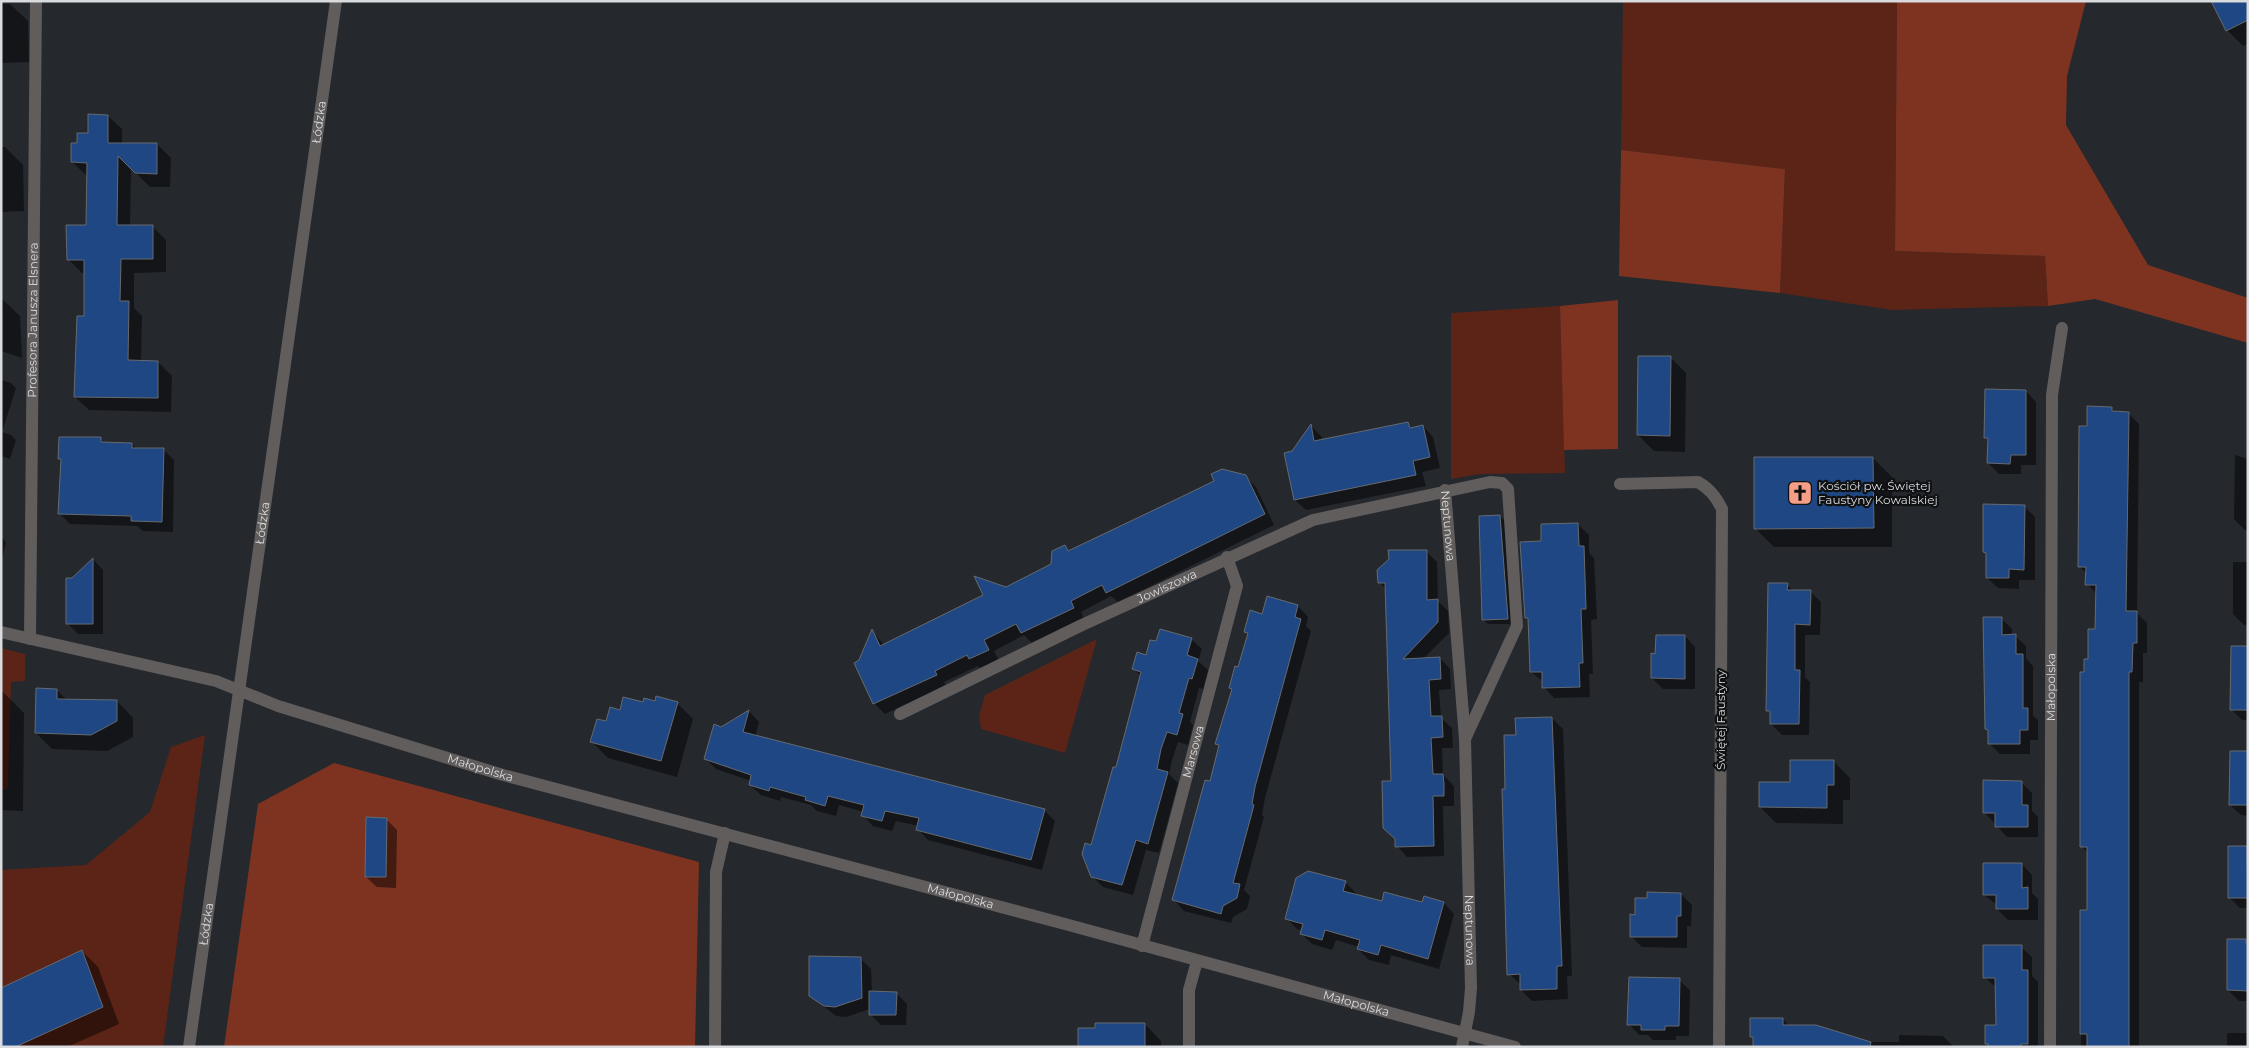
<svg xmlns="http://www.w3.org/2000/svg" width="2249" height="1048" font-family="Montserrat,sans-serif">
  <rect width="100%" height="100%" fill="#25282d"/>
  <path fill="#5c2417" d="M1623,1H1897L1895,251L2045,256L2048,306L1892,310L1780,293L1785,169L1621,150Z
    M1560,306L1565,473L1480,474L1451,479V313Z
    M1097,639L1065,753L981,729L979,716L985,695Z
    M1,648L25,654V681L11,682L8,788L1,791Z
    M205,735L163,1047H1V870L86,865L150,812L171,747Z"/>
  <path fill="#7e3320" d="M1897,1H2086L2067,76L2066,125L2148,265L2248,298V343L2095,299L2048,306L2045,256L1895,251Z
    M1621,150L1785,169L1780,293L1619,276Z
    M1618,300V449L1564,450L1560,306Z
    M334,763L699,862L695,1047H224L258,804Z"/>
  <path fill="#0007" d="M2248,1V44L2243,46L2227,30Z
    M1,4H10L28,21L29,62L1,63Z
    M108,116L122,129V144H157L171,158L170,187H150L131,168L130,227L152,226L166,240V272L134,273V308L142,316L141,362H158L172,376L171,412L89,410L75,397L86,317V273H82L68,259L87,227L88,175H86L72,162L79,144Z
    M1,147H5L23,165L24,211L1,212Z
    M1,298L20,316L22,358L1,351Z
    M1670,357L1686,373L1685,452L1654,451L1638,435Z
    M1,380L11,383L16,388L2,432L11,435L16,440L10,459L1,456Z
    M2026,391L2036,402V465H2021V474H1999L1988,463L1989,441L1985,437Z
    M2112,408L2116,413H2128L2139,424L2137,613L2147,623V653H2143V682H2139V1047H2081V911H2089V854L2081,846L2085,673L2096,631L2097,594L2087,584V574L2079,566L2088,427Z
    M1408,424L1413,429L1423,426L1433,437L1440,468L1422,472L1426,486L1306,510L1295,500L1292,452L1311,426L1321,436L1322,441Z
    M101,439L106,444H132L137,449H163L174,460L173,532L143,531L137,526L70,524L60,514L62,461L60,458Z
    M2235,455L2248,459V530H2245L2234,519Z
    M1873,458L1892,477V547H1774L1755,528Z
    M1245,476L1256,487L1274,525L1118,602L1111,596L1081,612L1084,619L1032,643L1024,635L994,651L999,661L981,669L978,666L944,682L946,686L885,714L874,703L860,661L872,631L884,645L1052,565L1064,547L1070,552Z
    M2024,506L2035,517V580H2019V589L1998,588L1987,578L1988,555L1984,552Z
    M1500,516L1505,521L1513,624H1488L1483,619Z
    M1578,524L1589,535V553L1594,558L1597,619L1591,620L1593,674H1589L1590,697L1554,698L1544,687V682L1531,672L1529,621L1526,618L1543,542Z
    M1,536L6,542L1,563Z
    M1426,551L1437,562L1438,601L1448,611L1449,633L1423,659L1440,658L1450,669L1451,689L1439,690L1441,718L1452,728L1453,748H1442L1443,775L1454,786V806H1443L1444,856L1407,857L1397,846L1386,589L1379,582Z
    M93,559L103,570V634H78L67,623Z
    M2233,562H2248V625H2244L2233,614Z
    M1787,585L1793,591H1810L1821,602L1820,635H1805V677L1810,682L1809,735H1782L1771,724V714L1768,711Z
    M1298,606L1308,617L1306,626L1311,631L1265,798L1262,815L1264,817L1244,890L1250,896L1247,909L1233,917L1231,923L1184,911L1174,900L1210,783L1220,747L1216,744L1233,690L1231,688L1239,669L1249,635L1246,631L1262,616Z
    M2001,618L2012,629V636H2015L2026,646V658L2033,666V716L2038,720V740H2030V754H2000L1990,744L1989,732L1986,729Z
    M1685,636L1695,647V689H1663L1652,678L1657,655Z
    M1191,639L1202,649L1198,661L1208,670L1203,689L1199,688L1190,722L1193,725L1188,745L1178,742L1172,760L1169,774L1178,783L1159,853L1146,850L1133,895L1103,887L1092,876V846L1117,769L1141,676L1134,669L1157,643Z
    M2248,657V720H2242L2231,709Z
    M1,690L24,713L23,811L1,810Z
    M57,690L67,700L117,701L133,718V737L107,751L52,749L36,733Z
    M656,703H677L693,719L677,777L608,758L592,742L607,723L620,711Z
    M749,711L759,722L755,737L1044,810L1055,821L1042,870L928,840L918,829L919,826L896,821L892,831L873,826L863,815L864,812L839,805L836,816L817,811L811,805L781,797L780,801L761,795L750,785L751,781L716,769L705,758L721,728Z
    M1552,718L1563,729L1572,976H1567L1568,999L1532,1001L1521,990V985L1509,974L1507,790L1517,736Z
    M2248,752V816L2241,815L2230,805Z
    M1834,762L1850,778V800H1843V824L1776,823L1760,807L1791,783Z
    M2021,782L2032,793V811L2038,817V837H2007L1984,812Z
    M386,819L397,830L396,888L377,887L366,877Z
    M2247,847L2248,908H2240L2229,897Z
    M2022,864L2032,875V893L2038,899V920H2008L1997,909V905L1984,895Z
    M1345,882L1356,893L1355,896L1382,903L1423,904L1425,898L1444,903L1454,914L1439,969L1391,955L1389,965L1369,960L1358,949L1359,947L1336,940L1332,950L1312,944L1302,934L1303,931L1297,929L1286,918Z
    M1681,894L1692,905L1691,926H1687V948L1642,947L1631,936L1636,916Z
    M2245,940L2248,942V1001H2239L2228,990Z
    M2021,947L2032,957V976L2038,982V1047H1990L1986,1043L1997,1026V988L1984,977Z
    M82,951L98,967L119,1024L67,1047H1Z
    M860,958L871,969L872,993H896L907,1004L906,1025H881L870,1014V1009L846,1017L836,1016L811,996Z
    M1679,980L1690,990L1689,1036H1676V1040H1653L1648,1035H1639L1629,1024Z
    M1752,1019H1783L1790,1027L1848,1042H1899V1035L1943,1036L1954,1047H1753Z
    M1145,1024L1161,1041V1047H1079Z
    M2227,1033H2248V1047H2227Z"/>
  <path fill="#1f4783" stroke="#666a70" d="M2211,1H2248V20L2226,31Z
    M88,114L108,115V143H157V174L135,173L118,156L117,225H153V259H121L120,301H129L128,360L158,361V398L74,397L77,316H84V260H67L66,225H86L87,163L71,162V143H77V133H88Z
    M1638,356H1671L1670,436L1637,435Z
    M1985,389L2026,390V455H2011L2010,464L1987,463L1988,438H1984Z
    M2087,406L2112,407V411L2129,412L2126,611H2137V643H2133L2132,672H2129V1047H2087V1034H2080V910H2087V847H2080V672H2084V659H2088V629H2095L2096,585H2085L2086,567H2078L2079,426H2087Z
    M1408,422L1410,428L1423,425L1430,457L1413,461L1416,475L1294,500L1284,453L1292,451L1311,424L1314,441Z
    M59,437H101V442L132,443V448H164L162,522L131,521V516L58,514L61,459H58Z
    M1754,457H1873L1874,528L1754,529Z
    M1222,469L1246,475L1265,514L1106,593L1102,585L1071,601L1074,608L1021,633L1016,624L984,640L989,650L969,659L967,655L935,671L937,675L873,704L854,663L859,660L872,629L880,646L983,595L974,576L1006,587L1051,564L1052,551L1065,545L1068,551L1177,499L1214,481L1211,474Z
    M1983,504L2025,505L2024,570L2009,569V578H1986V553L1983,552Z
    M1500,515L1508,619L1482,620L1479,516Z
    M1578,523L1579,546H1584L1586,609H1581L1583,663H1579L1580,687L1542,688V672H1530L1528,618H1525L1520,542L1541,541V524Z
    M1388,550H1427V600L1438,599V622L1403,659L1440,657L1441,679L1429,680L1431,716H1442L1443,737L1431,738L1433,774H1443L1444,784V796H1433L1434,846L1395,847V839L1383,828L1382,781H1391L1385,583H1378L1377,570L1389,559Z
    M93,558V624H66V578H72Z
    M1768,583H1788L1787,590H1811L1810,625L1795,624V670H1800L1799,724H1770V711H1766Z
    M1267,596L1298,605L1295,617L1301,619L1255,787L1252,804L1254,805L1233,883L1240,884L1237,898L1223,906L1221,914L1172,900L1205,780L1210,781L1219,745L1215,744L1232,689L1229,688L1235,666L1238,667L1248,633L1244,632L1250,610L1262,614Z
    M1983,617H2002V635L2016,634V654H2023V708H2028V730H2020V744H1988V730L1985,729Z
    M1160,629L1192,638L1187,655L1198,659L1192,679L1189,678L1179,713L1183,714L1177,735L1167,732L1161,749L1157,769L1168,772L1148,844L1136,840L1122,885L1091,877L1082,854L1085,843L1091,845L1113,767H1116L1141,672L1132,669L1137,652L1146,655L1150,640L1156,641Z
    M1656,635H1685V679L1651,678V653L1655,654Z
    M2231,646H2248V710H2230Z
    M36,688L57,689V699L117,700V721L91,735L35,733Z
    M656,696L678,702L661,761L590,742L597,719L606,721L610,707L620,710L623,697L643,702L644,698L655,701Z
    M749,710L743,732L1045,809L1031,860L916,830L919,818L885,811L882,821L861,816L864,805L828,796L825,806L805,800L806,797L770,787L769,791L749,785L751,775L704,759L714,724L721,727Z
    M1552,717L1562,966H1557V989L1520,990V974L1507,975L1502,789H1505L1504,735H1516L1515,718Z
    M2230,751H2248V805H2229Z
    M1790,760H1834V785H1827V808L1759,807V782H1790Z
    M1983,780L2022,781V805H2028V827H1995V813H1983Z
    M366,817L387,818L386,877H365Z
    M2228,846H2247L2248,898H2228Z
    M1983,863H2022V888L2028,887V909H1996V895H1983Z
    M1308,871L1346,881L1343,891L1382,901L1384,892L1422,902L1424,896L1444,902L1428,959L1381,945L1378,955L1357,949L1360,940L1325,930L1322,940L1300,934L1303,924L1285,919L1296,878Z
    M1647,892L1681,893V916H1677V937H1630V914L1635,915V898H1647Z
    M2227,939H2246V943H2248V991L2227,990Z
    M1983,945H2022V970H2028V1044H2021V1047H1988V1044H1985V1025H1996L1995,978H1983Z
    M82,950L103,1007L15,1047H1V988Z
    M809,956L861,957L862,998L835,1007L824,1006L809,996Z
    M1629,977L1680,978L1679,1026H1665V1030H1641V1025H1627Z
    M869,991L897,992L896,1015H869Z
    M1750,1018H1783V1025H1816L1871,1042L1870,1047H1753V1037H1750Z
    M1095,1023H1145V1047H1078V1028H1095Z"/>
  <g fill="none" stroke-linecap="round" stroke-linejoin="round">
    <g stroke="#615d5c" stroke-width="12">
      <path d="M1620,484L1698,482C1710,489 1716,497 1722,509L1719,1047"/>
      <path id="s1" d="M1445,490L1465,739L1471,988L1469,1012L1462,1047"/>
      <path id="s2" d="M1,632L216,681L278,706L503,775L1065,924L1515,1047"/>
      <path id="s3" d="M30,639L36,1"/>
      <path id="s4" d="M900,714L1082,625L1313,520L1490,482L1502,483L1508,489L1517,626L1465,739"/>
      <path id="s5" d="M1142,946L1237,586L1227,557"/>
      <path id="s6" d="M189,1047L336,1"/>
      <path d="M715,1047L716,872L725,833"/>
      <path d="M1189,1047V990L1197,961"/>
      <path id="s7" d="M2050,1047L2052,395L2062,328"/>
    </g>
  </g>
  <defs>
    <symbol id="church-square" viewBox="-11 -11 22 22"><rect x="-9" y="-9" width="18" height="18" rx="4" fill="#f49e88" stroke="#0f1113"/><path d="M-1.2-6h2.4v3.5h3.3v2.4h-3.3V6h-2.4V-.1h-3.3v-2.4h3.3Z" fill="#111"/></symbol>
  </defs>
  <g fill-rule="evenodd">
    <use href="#church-square" x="1786" y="479" width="28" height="28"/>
  </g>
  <g text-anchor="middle" stroke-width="4.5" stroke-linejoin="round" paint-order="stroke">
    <g font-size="12" fill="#d9dbde" stroke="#0f1113">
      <text dy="4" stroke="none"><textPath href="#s6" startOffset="934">Łódzka</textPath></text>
      <text dy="4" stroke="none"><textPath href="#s3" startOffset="319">Profesora Janusza Elsnera</textPath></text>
      <text dy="4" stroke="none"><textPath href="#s6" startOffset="529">Łódzka</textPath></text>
      <text dy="4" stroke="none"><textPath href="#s1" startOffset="36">Neptunowa</textPath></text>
      <text dy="4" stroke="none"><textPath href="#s4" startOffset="296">Jowiszowa</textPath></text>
      <text dy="4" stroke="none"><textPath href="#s7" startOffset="360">Małopolska</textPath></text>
      <text transform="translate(1721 720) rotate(-90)" y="4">Świętej Faustyny</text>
      <text dy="4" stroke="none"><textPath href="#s5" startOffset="201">Marsowa</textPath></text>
      <text dy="4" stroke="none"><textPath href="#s2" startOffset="499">Małopolska</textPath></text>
      <text dy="4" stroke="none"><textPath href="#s2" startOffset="996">Małopolska</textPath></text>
      <text dy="4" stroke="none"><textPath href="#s6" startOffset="124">Łódzka</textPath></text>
      <text dy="4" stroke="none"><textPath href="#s1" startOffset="441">Neptunowa</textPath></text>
      <text dy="4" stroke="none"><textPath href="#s2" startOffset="1406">Małopolska</textPath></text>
    </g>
    <g font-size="12" fill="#d9dbde" stroke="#0f1113" text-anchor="start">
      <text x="1818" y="490">Kościół pw. Świętej<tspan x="1818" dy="14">Faustyny Kowalskiej</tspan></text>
    </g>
  </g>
  <rect width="2249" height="1048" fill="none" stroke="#d9dbde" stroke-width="5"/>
</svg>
